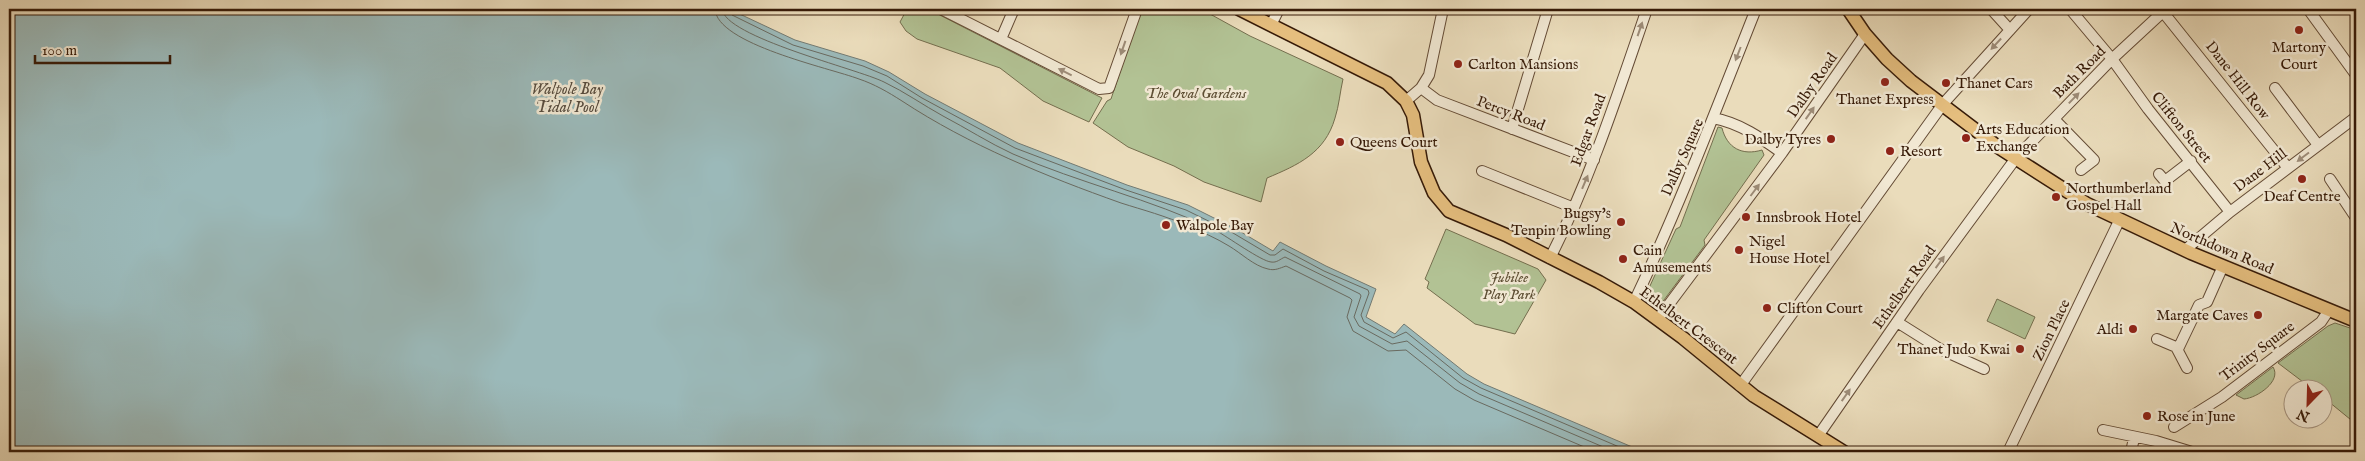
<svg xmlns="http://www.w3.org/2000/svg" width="2365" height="461" font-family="'IM FELL English',serif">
  <rect width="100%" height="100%" fill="#eadcbb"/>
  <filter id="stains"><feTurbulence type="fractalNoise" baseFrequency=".004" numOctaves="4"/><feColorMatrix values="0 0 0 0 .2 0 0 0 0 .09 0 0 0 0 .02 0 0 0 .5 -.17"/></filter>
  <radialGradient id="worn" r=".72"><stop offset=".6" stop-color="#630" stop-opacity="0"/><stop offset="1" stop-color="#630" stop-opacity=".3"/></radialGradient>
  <path fill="#b2c294" stroke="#746e4e" d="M907,9H928L1102,98L1089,122L1043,101L1000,68L917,39L906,31L900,22Z
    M1141,9H1201L1250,36L1343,79C1340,92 1339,106 1335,118C1325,153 1298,165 1267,178L1261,202L1204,182L1174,166L1128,147L1093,123L1107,101L1111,99Z
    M1718,127L1722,128C1727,148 1742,156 1762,150L1764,155L1704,240L1705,245L1658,308L1644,299L1676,229L1680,227Z
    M1446,229L1538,269L1546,280L1515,334L1475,324L1427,288L1429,282L1425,279Z
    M1997,299L2035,317L2025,339L1987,321Z
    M2335,323L2356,330V424L2323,397L2322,388H2311L2278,363L2328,326Z
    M2273,367C2282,381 2257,398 2244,399L2236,395Z"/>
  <path fill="#9bb9b9" stroke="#737a72" d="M9,9H729L795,40L865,61L889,72L925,94L1018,143L1127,185L1188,205L1236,229L1273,251L1280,242L1326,266L1376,289L1366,317L1395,334L1404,324L1467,374L1484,384L1644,452H9Z"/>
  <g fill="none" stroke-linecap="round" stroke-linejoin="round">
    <path stroke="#696a60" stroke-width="1" d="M715,9C716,44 830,68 859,79C874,84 888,92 902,101C969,145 1045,176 1121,203C1143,210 1166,216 1188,226C1202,232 1216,238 1229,246C1241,253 1254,266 1268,269C1275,271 1280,268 1286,266L1350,298L1352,300L1347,317L1353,331L1388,351L1406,350L1455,389L1474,400L1596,452
      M722,9C724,37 858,69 884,82C905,92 923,105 943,116C966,128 989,143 1013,154C1079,183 1151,199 1215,230C1228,237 1261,261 1271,262C1277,263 1280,259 1285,257L1360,294L1361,296L1354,317L1359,326L1392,344L1407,341L1460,383L1479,394L1615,452
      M729,9L732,15L793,45L863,66L887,76L922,98L1015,148L1126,190L1186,210L1233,233L1270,255H1275L1283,249L1324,271L1368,290L1369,293L1361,315L1364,322L1393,338L1406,332L1463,378L1481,388L1631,452"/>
    <defs>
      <path id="minor" d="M941,9L1099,89L1109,88L1137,9
        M1991,9L2010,30
        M2070,9L2112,59L2148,109L2230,212
        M2308,9L2356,75
        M2163,12L2288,168
        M1271,25L1279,9
        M1001,39L1014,9
        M1421,88L1437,100L1594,160
        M2275,88L2318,145
        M1406,101L1421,88L1429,75L1443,9
        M1713,118C1740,123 1761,138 1782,153
        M2054,119L2094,160L2081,170
        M1512,129L1548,9
        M1482,171L1574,208
        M2159,174L2165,181L2191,161
        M2330,179L2356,218
        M2185,250L2230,212L2356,117
        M1550,258C1591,178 1618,93 1647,9
        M1634,302C1679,207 1717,107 1756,9
        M1658,319L1782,153L1865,34
        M1897,322L1940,349L1984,369
        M2157,339L2176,347L2187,368
        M2178,349L2199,305L2207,302L2223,266
        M1740,386L1943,104L2029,9
        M2174,427L2222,397L2321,322L2329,310
        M2103,430L2156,441L2192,452
        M1818,436L1919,290L2016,158L2112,59L2166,9
        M2008,452L2119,221
        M2131,452L2134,438"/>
      <path id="major" d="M1239,9L1387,83L1406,101L1413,115L1421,162L1434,193L1449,211L1506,235L1599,282L1634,302L1683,338L1754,396L1844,452
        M1848,9L1865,34L1887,59L1911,81L1998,147L2087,204L2191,253L2356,321"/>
    </defs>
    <use href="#minor" stroke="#644b35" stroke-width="12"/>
    <use href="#major" stroke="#371b08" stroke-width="15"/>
    <use href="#minor" stroke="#f1e8d3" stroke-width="10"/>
    <use href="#major" stroke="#e5be7e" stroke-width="12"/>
  </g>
  <defs><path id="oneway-solid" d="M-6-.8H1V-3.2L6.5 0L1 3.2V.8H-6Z" transform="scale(1.25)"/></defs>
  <g fill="#9d8c78">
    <use href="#oneway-solid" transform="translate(1640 29) rotate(-71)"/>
    <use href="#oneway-solid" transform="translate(1996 44) rotate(133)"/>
    <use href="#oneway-solid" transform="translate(1123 48) rotate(109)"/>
    <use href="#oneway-solid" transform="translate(1738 54) rotate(111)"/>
    <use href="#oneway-solid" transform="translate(1065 72) rotate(-153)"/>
    <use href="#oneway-solid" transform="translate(2074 98) rotate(-46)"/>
    <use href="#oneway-solid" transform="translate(1810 113) rotate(-55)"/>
    <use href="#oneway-solid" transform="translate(2303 157) rotate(143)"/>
    <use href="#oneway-solid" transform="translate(1585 182) rotate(-67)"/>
    <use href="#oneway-solid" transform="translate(1755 190) rotate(-53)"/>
    <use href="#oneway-solid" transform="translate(1940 262) rotate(-54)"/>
    <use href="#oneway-solid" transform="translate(1846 395) rotate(-55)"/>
  </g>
  <g fill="#8f2418" stroke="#f1e8d3" stroke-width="2">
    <circle cx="2299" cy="30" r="5"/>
    <circle cx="1458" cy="64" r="5"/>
    <circle cx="1885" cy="82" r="5"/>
    <circle cx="1946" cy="83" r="5"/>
    <circle cx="1966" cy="138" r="5"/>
    <circle cx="1831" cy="139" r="5"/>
    <circle cx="1340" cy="142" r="5"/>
    <circle cx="1890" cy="151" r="5"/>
    <circle cx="2302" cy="179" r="5"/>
    <circle cx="2056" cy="197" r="5"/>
    <circle cx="1746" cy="217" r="5"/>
    <circle cx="1621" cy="222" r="5"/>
    <circle cx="1166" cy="225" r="5"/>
    <circle cx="1739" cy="250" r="5"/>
    <circle cx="1623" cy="259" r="5"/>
    <circle cx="1767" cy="308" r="5"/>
    <circle cx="2258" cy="315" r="5"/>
    <circle cx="2133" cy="329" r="5"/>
    <circle cx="2020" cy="349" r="5"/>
    <circle cx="2147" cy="416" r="5"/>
  </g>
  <g text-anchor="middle" stroke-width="5" stroke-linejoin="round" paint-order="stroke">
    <g font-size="15" fill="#371b08" stroke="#f1e8d3" text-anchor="start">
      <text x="2299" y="52" text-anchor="middle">Martony<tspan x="2299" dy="17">Court</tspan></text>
      <text x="1468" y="69">Carlton Mansions</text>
      <text x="1956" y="88">Thanet Cars</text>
      <text x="1885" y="104" text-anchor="middle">Thanet Express</text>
      <text x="1976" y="134">Arts Education<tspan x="1976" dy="17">Exchange</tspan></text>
      <text x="1821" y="144" text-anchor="end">Dalby Tyres</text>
      <text x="1350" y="147">Queens Court</text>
      <text x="1900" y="156">Resort</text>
      <text x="2066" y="193">Northumberland<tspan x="2066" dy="17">Gospel Hall</tspan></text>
      <text x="2302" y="201" text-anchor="middle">Deaf Centre</text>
      <text x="1611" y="218" text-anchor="end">Bugsy's<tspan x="1611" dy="17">Tenpin Bowling</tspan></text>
      <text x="1756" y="222">Innsbrook Hotel</text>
      <text x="1176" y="230">Walpole Bay</text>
      <text x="1749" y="246">Nigel<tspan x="1749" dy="17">House Hotel</tspan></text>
      <text x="1633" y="255">Cain<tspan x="1633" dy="17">Amusements</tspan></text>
      <text x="1777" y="313">Clifton Court</text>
      <text x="2248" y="320" text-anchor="end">Margate Caves</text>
      <text x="2123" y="334" text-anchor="end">Aldi</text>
      <text x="2010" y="354" text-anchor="end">Thanet Judo Kwai</text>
      <text x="2157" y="421">Rose in June</text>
    </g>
    <g font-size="15" fill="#371b08" stroke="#f1e8d3">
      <text transform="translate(2079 72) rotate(-45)" y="5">Bath Road</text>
      <text transform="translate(2238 80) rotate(52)" y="5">Dane Hill Row</text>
      <text transform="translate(1812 85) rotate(-55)" y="5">Dalby Road</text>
      <text transform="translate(1511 113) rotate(21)" y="5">Percy Road</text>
      <text transform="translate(2182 127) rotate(51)" y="5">Clifton Street</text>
      <text transform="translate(1588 130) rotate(-70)" y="5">Edgar Road</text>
      <text transform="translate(1682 157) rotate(-66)" y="5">Dalby Square</text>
      <text transform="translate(2260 170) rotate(-37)" y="5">Dane Hill</text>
      <text transform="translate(2222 248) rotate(23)" y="5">Northdown Road</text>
      <text transform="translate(1904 287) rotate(-55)" y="5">Ethelbert Road</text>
      <text transform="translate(1689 325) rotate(37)" y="5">Ethelbert Crescent</text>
      <text transform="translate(2051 330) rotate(-64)" y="5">Zion Place</text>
      <text transform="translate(2257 351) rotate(-37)" y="5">Trinity Square</text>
    </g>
    <g font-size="15" font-style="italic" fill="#5c4d32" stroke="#f1e8d3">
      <text x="1196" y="98">The Oval Gardens</text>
      <text x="1509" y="282">Jubilee<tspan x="1509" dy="17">Play Park</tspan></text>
    </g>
    <g font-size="16" font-style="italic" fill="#554a3d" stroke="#f1e8d3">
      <text x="567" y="94">Walpole Bay<tspan x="567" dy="18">Tidal Pool</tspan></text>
    </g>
  </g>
  <rect width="2365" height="461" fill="none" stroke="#eadcbb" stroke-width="30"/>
  <rect x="10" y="10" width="2345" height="441" fill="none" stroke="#371b08" stroke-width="2.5"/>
  <rect x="15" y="15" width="2335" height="431" fill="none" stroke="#371b08"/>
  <g transform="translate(2308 404) rotate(203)"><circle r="24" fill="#f1e8d3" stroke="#a79682"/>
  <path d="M0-4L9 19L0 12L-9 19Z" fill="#8f2418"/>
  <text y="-8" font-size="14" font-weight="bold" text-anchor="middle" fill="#371b08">N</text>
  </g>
  <path d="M35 55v8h135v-8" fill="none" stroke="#371b08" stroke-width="2.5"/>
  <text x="42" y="55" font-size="15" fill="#371b08" stroke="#f1e8d3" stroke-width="4" paint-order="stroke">100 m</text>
  <rect width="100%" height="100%" filter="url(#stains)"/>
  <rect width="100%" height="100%" fill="url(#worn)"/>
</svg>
